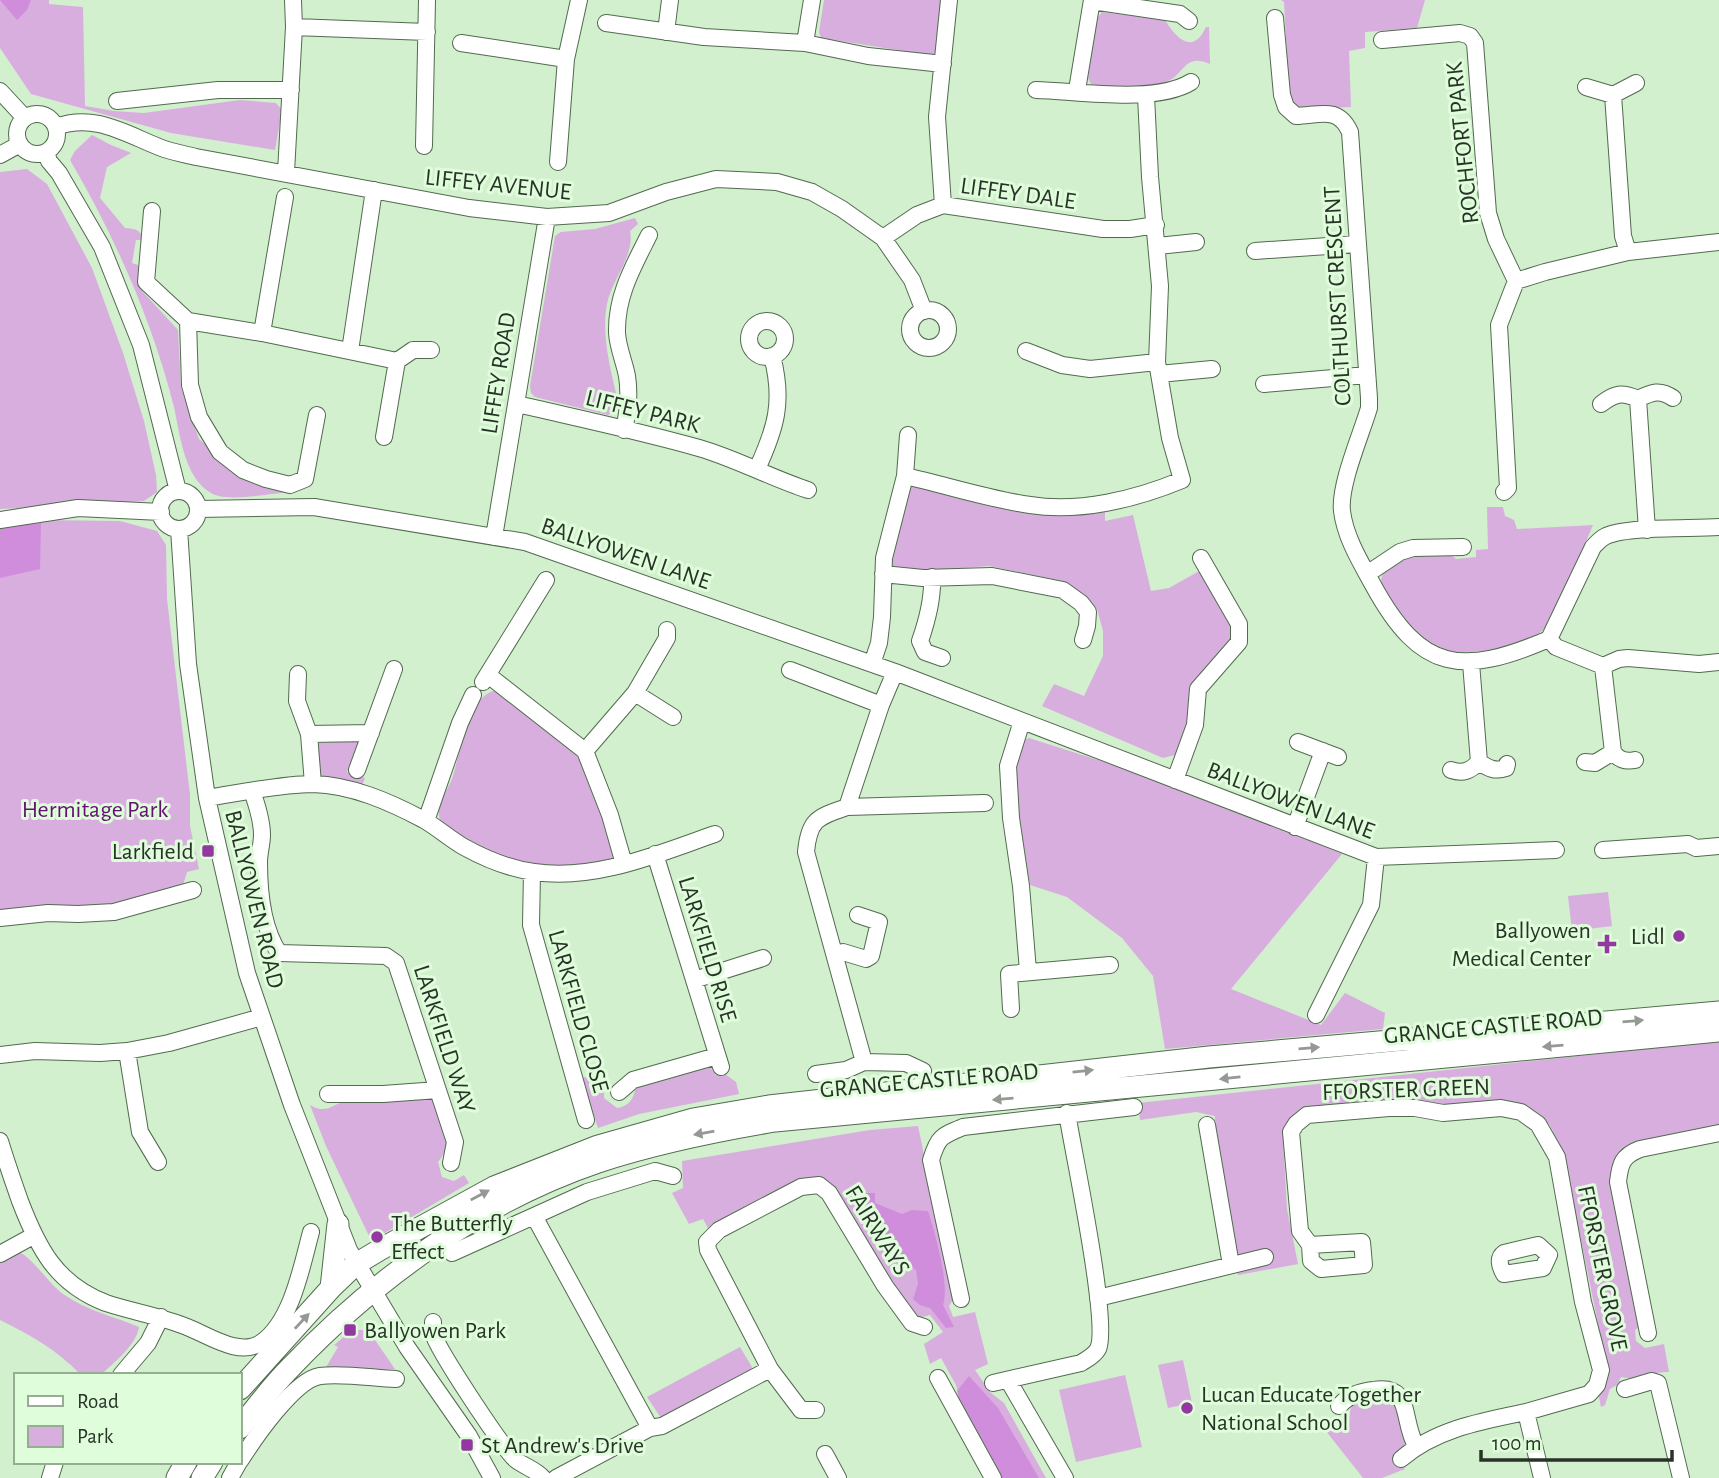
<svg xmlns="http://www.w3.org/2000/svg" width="1719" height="1478" font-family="'Alegreya Sans',sans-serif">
  <rect width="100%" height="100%" fill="#d2efce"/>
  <path fill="#d8aedf" d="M0,0H49V4L83,7L85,106L114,111L144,113L240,100L276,103L282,110L275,150L171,133L31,94L0,48Z
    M824,0H941L935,56L821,38L819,32Z
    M1281,0H1425L1417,28L1365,32V48L1349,51L1351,107L1302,109L1293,105L1289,96L1284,2Z
    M1102,12L1165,20C1176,38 1193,56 1206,27H1209L1210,64C1184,53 1185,74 1168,81C1147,89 1113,91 1091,84L1088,78L1095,21Z
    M92,135L111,145L131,153L107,167L100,198L125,228C135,229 141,229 143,240H136L132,263L141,266V285L143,292L178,330L181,388L199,439L233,469L291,492C271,493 227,503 211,493C184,478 180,434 174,407C152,320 115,237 70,160L75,151Z
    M27,169L47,184L92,268L123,353L144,421L156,475L157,492L144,501L0,509V172Z
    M635,218L638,224L630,231C635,256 612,279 607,304C601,337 611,370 618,402L615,412L608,415L535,397L531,393L530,386L555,236L561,232L595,229Z
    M913,484L1105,511V521L1133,515L1151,591L1169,588L1201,570L1232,626L1235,641L1195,680L1186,730L1175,755L1163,758L1042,706L1054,684L1084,696L1103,656V631L1097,609L1084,594L1062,581L989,566L913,572L891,567L889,562L906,490Z
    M1487,507H1503L1505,516L1514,520L1517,529L1593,525L1557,609L1543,630L1528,642L1504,650L1453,653L1433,648L1414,634L1384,592L1381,580L1383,573L1405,554L1445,550L1456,559L1476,557V550L1488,549Z
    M41,520L120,521L157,531L166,545L167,599L190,795V826L199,869L187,872L183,885L117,904L0,911V526Z
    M499,690L577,753L589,773L616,854L612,860L604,864C585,865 564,869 545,868C526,867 446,837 440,820C435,807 447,791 452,779C460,756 467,691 499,690Z
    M1029,738L1189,789L1342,854L1231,989L1321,1025L1345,993L1385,1013L1383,1029L1165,1049L1153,976L1122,938L1067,897L1030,885C1020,835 1006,790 1023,740Z
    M359,741L347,772L365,778L361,788L318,778L315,743Z
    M1608,892L1612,926L1572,931L1568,896Z
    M1719,1041V1129L1616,1159L1641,1326L1635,1330L1636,1341L1645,1348L1664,1344L1669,1372C1653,1371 1637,1381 1621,1377L1617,1385L1610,1389L1605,1405L1601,1407L1599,1397L1608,1373L1563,1151L1549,1124L1525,1109H1312L1285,1139L1283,1138L1287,1209L1298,1264L1238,1275L1213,1132L1215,1116L1196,1112L1140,1120L1138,1103Z
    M709,1065L715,1075L725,1074L736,1082L739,1094L639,1114L598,1128L581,1078L585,1077L601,1086H604V1098L617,1108C633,1105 632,1097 638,1084Z
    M425,1097L433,1098C443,1123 456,1140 438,1162L442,1177L454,1181L464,1175L469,1183L383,1234L369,1236L326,1146L310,1105C327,1115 332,1104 346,1101C370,1096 401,1098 425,1097Z
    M918,1126L954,1298L949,1306L953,1317L975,1312L988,1364L975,1370L991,1393L1004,1403L1046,1478H997L963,1414L956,1385L941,1358L930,1364L924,1344L943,1332L930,1315L918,1318L887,1277L832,1184L818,1177L804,1178L708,1228L703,1219L689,1224L672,1193L683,1188L682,1161L870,1130Z
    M19,1252C33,1258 48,1283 63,1294C87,1311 113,1316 139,1327C136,1346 114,1362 101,1375H81C57,1350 31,1335 0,1320V1263Z
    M352,1330H363L375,1340L395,1369L322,1374L338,1347L334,1345Z
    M740,1347L752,1367L750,1372L661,1418L647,1397Z
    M1183,1360L1192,1403L1168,1408L1158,1365Z
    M1125,1375L1142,1447L1076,1462L1059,1390Z
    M1385,1396C1396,1403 1407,1429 1405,1443C1405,1450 1400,1453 1395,1457L1405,1469L1382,1478H1363L1322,1426L1328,1416L1334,1426L1342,1427L1347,1422L1352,1405Z"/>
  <path fill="#d08ddb" d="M0,0H31L27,10L17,20Z
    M41,523L40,569L0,578V528Z
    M860,1193H875V1203L902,1214L912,1210L928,1211C935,1232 950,1286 943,1305L954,1327L946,1328L930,1308L920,1305L913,1299L918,1284L916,1270L907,1263L898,1264L892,1258L894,1246L878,1243L864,1223Z
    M969,1376L998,1408L1039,1478H997L963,1414L957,1391Z"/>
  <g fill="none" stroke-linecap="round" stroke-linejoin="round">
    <defs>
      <path id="minor" d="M1092,1L1180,14L1189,21
        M1275,18L1282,95L1286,107L1296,116C1321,115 1338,106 1350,132L1369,398V408C1361,435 1339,485 1342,511C1345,537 1361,563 1373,585C1421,673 1462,676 1549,639L1593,547C1597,543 1600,539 1606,536C1628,526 1691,529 1719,527
        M606,23L704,37L805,43L868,56L943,64
        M294,27L427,32
        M666,32L670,0
        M1382,40L1460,33L1470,36L1475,43L1488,213L1496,239L1516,281L1499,325L1508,488L1504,492
        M461,43L566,59
        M805,43L812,0
        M1586,87L1613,95L1636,83
        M1036,90C1079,91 1155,104 1191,82
        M1077,90L1092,0
        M0,91L25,118
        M1613,95L1623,236L1628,252
        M117,101L218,90H291
        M17 134a20 20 0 1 1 40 0a20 20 0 1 1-40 0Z
        M56,127C94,113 124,133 159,147C171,152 184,154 196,157L469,208L547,217L609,213L666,192L716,179L777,182L812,192L842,209L883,238L912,280L924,311
        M424,146L427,0
        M46,152L49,161L59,173L102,247L141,345L178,491
        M0,155L20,144
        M558,162L566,59L579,0
        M286,172L294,27L293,0
        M943,205L937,117L949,0
        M152,211L146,282L188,321L262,333L397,361L413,350H431
        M883,238L917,215L943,205L1103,229H1130L1156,225
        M1158,246L1196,242
        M1255,251L1357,244
        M1516,281L1545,272L1628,252L1719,242
        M910 329a19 19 0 1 1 38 0a19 19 0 1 1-38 0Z
        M749 339a18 18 0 1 1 36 0a18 18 0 1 1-36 0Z
        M188,321L190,385L199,417L220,452L243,470L266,479L290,485L305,479L317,415
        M262,333L285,197
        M350,351L374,190
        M1026,351L1062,365L1090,369L1157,362
        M1159,374L1212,369
        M1264,384L1367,375
        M517,404C577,418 639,431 699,448C737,459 771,478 808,490
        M1601,404C1615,393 1622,392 1638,399
        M624,430C628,412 630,395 627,376C624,361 618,348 617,333C616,296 633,267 649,235
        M384,437L397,361
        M757,469C776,428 784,401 772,356
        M905,476C946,485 988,499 1030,505C1080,513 1136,499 1182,480L1170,438L1157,362L1160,286L1150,177L1146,96
        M160 510a19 19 0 1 1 38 0a19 19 0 1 1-38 0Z
        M198,509L314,507L525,542L895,672L1376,857L1556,850
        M0,520L78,508L161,512
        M179,529L188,664L207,798L247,973L292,1105L349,1250L407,1347L469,1436L492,1478
        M1647,530L1638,399C1652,392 1660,389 1673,398
        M494,537L547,217
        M883,574L923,578L992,576L1063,590L1081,603L1088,612L1087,626L1083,640
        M1367,574L1400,552L1413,548L1463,547
        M932,577C933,599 927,621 920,641L925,652L942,658
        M1549,639L1556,647L1603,666L1619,659L1628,658L1699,664L1719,662
        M1471,663L1479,762C1488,768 1495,772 1506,768L1507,764
        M872,664L879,643L882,617L884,558L905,476L908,435
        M790,670L881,705
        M298,674L297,701L309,734L313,784
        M488,675L585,751L610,815L624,864
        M483,682L546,580
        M635,693L673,717
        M1022,721L1008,766L1011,818L1021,886L1028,971
        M309,734L371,733
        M1298,742L1338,757
        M585,751L635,693L667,638V630
        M1613,752C1619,760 1625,762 1635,760
        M1585,762L1595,763L1613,752L1603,666
        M357,770L394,669
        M1451,770C1463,774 1470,771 1479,762
        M1175,780L1195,725L1198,689L1239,642V624L1201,558
        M252,791C257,805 262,820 262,835C262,844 259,853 259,862C259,891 263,929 279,953L386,956L396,963L455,1142L451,1163
        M207,798C239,793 281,784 313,784C352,785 390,802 424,820C438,828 450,839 464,847C484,858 511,869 534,872C596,881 657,854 715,834
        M847,807L985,803
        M426,821L460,723L473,695
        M1295,827L1323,751
        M1603,850L1688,844L1696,848L1719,846
        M655,854L721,1067
        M532,872L531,925L586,1120
        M0,918L48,913L78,914L114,912L193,890
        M835,955L843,952L866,959L871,956L879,922L858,915
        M694,980L763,958
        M1011,1009L1009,974L1110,965
        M1316,1015L1371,905L1376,857
        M127,1051L140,1132L158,1162
        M0,1055L35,1051L100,1053L127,1051L169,1043L262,1017
        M864,1062L806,852C809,819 818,817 847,807L881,705L895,672
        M816,1074L846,1070L864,1062L906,1063L923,1071
        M619,1092L633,1080L717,1056
        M328,1094H383L438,1090
        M1207,1125L1231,1265
        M0,1141C6,1161 13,1181 20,1201C38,1248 56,1284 106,1303C133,1312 161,1316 187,1327C208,1335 240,1358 262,1342C292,1321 302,1265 311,1232
        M534,1216L587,1192L655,1171L673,1176
        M1362,1242L1364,1265L1321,1269L1311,1261L1310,1245Z
        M1310,1245L1300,1231L1291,1132L1296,1124L1307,1115L1389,1108H1415L1443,1113L1501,1108L1521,1112L1538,1124L1557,1157L1583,1302L1601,1370L1597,1385L1589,1394L1526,1412L1542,1478
        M1538,1245L1549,1255L1543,1268L1504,1274C1500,1267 1497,1258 1504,1253Z
        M452,1253L534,1216L650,1428
        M0,1254L33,1236
        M1098,1298L1265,1257
        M961,1299L931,1160C938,1137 941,1136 963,1127L1134,1107
        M433,1322C433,1324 433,1331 433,1333C437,1349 503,1449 516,1460C525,1467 535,1469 543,1478
        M1648,1333L1618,1182C1620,1164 1622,1156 1640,1149L1719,1133
        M770,1369L801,1410H816
        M121,1375L148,1343L161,1317
        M938,1378L993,1478
        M1008,1380L1065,1478
        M993,1383L1081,1363C1087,1359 1094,1356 1098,1349C1110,1324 1073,1151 1067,1113
        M1625,1389L1652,1381L1658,1383L1681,1478
        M1339,1406C1349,1395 1359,1392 1373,1390C1413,1383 1401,1420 1416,1446
        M825,1454L838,1478
        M1401,1459C1436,1429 1482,1421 1526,1412
        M240,1461C254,1439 294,1380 320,1376C342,1373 373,1378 396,1379
        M50,1478L55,1462
        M230,1478L239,1462
        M556,1478L650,1428L662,1426L770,1369L708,1250L707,1242L719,1230L801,1187L819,1185L829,1193L885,1286L912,1323L924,1327"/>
      <path id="major" d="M331,1288L338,1224
        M240,1389L331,1288L356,1264L381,1249L494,1187L598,1146L693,1119L769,1106L1209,1057L1719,1012
        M240,1428C256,1407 272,1386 291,1367C375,1279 482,1201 598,1162C656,1143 715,1131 775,1121L1719,1031
        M177,1478L186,1462
        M202,1478L212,1462"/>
    </defs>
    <use href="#minor" stroke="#516b4e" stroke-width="18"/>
    <use href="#major" stroke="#516b4e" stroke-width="23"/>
    <use href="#minor" stroke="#fff" stroke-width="16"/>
    <use href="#major" stroke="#fff" stroke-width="21"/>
  </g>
  <defs><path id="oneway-solid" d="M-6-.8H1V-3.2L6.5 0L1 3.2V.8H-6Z" transform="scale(1.75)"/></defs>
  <g fill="#949993">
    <use href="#oneway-solid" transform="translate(1633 1021) rotate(-5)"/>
    <use href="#oneway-solid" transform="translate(1553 1046) rotate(175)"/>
    <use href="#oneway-solid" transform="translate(1309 1048) rotate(-5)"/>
    <use href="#oneway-solid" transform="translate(1083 1071) rotate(-6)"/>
    <use href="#oneway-solid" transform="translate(1230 1078) rotate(174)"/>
    <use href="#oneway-solid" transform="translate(1003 1099) rotate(175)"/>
    <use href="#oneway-solid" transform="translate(704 1133) rotate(170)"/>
    <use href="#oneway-solid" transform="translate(480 1195) rotate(-28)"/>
    <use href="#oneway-solid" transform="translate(302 1321) rotate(-47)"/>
  </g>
  <g fill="#9337a1" stroke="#dffcdb" stroke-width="2.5">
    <rect x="201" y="844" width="14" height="14" rx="3.5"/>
    <circle cx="1679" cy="936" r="7"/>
    <path d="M1603.5 933.5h7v7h7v7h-7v7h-7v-7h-7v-7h7z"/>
    <circle cx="377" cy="1237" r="7"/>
    <rect x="343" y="1323" width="14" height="14" rx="3.5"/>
    <circle cx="1187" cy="1408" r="7"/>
    <rect x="460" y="1438" width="14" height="14" rx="3.5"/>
  </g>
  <g text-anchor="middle" stroke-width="6" stroke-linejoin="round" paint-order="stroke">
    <g font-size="24" fill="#283327" stroke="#dffcdb">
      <text transform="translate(1462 143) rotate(-96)" y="8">ROCHFORT PARK</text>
      <text transform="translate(498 184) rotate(6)" y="8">LIFFEY AVENUE</text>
      <text transform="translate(1018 193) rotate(8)" y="8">LIFFEY DALE</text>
      <text transform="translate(1337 296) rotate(-93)" y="8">COLTHURST CRESCENT</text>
      <text transform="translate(498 373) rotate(-81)" y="8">LIFFEY ROAD</text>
      <text transform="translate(643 411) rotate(14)" y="8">LIFFEY PARK</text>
      <text transform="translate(626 553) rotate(19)" y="8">BALLYOWEN LANE</text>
      <text transform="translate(1291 800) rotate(21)" y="8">BALLYOWEN LANE</text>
      <text transform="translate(255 899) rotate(76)" y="8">BALLYOWEN ROAD</text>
      <text transform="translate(708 949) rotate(73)" y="8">LARKFIELD RISE</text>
      <text transform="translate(579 1011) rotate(74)" y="8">LARKFIELD CLOSE</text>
      <text transform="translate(1493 1026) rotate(-5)" y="8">GRANGE CASTLE ROAD</text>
      <text transform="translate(445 1039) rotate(72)" y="8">LARKFIELD WAY</text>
      <text transform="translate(929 1080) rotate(-5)" y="8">GRANGE CASTLE ROAD</text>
      <text transform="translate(1406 1089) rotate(-2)" y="8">FFORSTER GREEN</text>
      <text transform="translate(878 1230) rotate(58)" y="8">FAIRWAYS</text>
      <text transform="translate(1603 1268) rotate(78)" y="8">FFORSTER GROVE</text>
    </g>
    <g font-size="24" fill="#641071" stroke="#dffcdb">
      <text x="95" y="817">Hermitage Park</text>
    </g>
    <g font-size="24" fill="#283327" stroke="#dffcdb" text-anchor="start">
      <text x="194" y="859" text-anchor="end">Larkfield</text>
      <text x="1591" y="938" text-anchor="end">Ballyowen<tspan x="1591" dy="28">Medical Center</tspan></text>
      <text x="1665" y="944" text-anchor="end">Lidl</text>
      <text x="391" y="1231">The Butterfly<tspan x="391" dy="28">Effect</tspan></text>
      <text x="364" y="1338">Ballyowen Park</text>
      <text x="1201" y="1402">Lucan Educate Together<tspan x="1201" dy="28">National School</tspan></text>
      <text x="481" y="1453">St Andrew's Drive</text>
    </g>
  </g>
  <rect x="14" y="1373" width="228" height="91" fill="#dffcdb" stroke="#96ac93" stroke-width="2"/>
  <rect x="28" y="1396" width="35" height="10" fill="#ffffff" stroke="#96ac93" stroke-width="2"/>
  <text x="77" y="1408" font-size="21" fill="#283327">Road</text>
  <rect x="28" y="1426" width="35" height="21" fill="#d8aedf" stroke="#96ac93" stroke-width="2"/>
  <text x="77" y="1443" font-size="21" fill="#283327">Park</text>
  <path d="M1481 1450v10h191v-10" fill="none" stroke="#283327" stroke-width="3.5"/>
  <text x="1492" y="1450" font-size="21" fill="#283327" stroke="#dffcdb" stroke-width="5" paint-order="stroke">100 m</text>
</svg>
